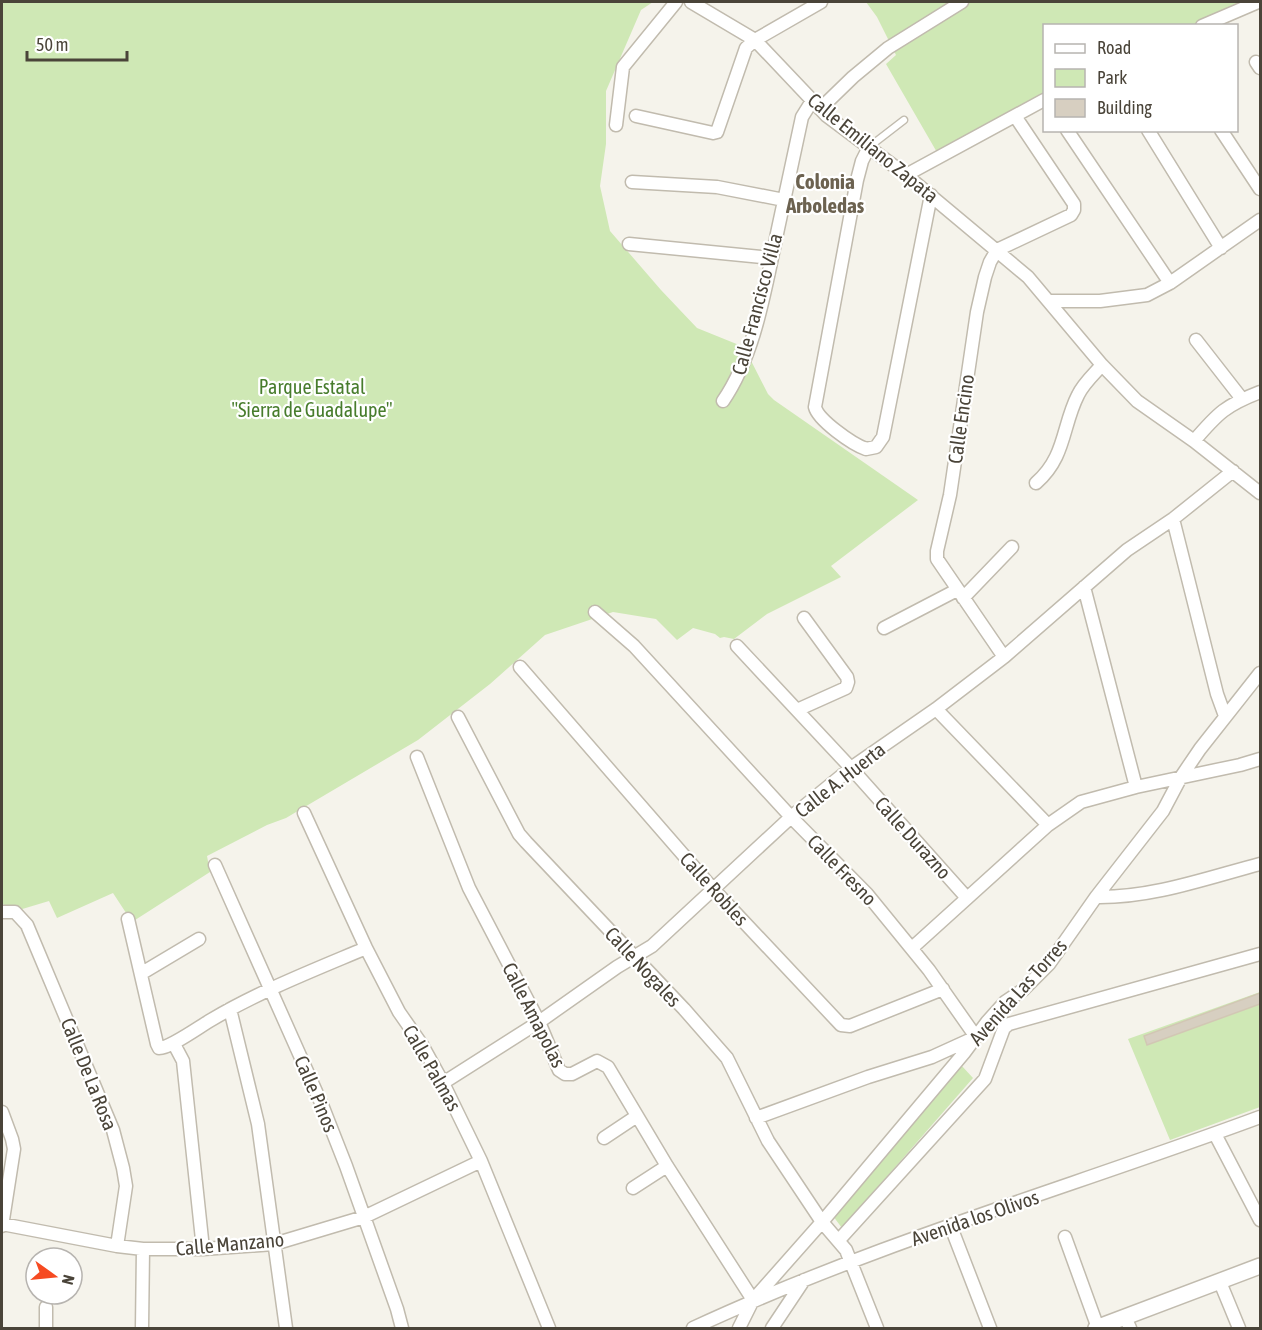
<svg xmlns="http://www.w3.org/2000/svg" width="1262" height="1330" font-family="'Asap Condensed',sans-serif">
  <rect width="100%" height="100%" fill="#f5f3eb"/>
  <path fill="#cfe8b5" d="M2,2H653L641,10L606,91V144L600,186L610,231L661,290L697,328L744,347L768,394L774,400L918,500L831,566L841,577L767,614L734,639L724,637L720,638L715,634L693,628L677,640L656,619L613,612L545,635L490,684L418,740L286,818L267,825L207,856L210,872L132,922L113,893L57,918L49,901L19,910L2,904Z
    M866,2H1249L1201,25L1044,26V104L942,161L886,64L896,55L877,17Z
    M1260,992V1107L1170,1140L1128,1039Z
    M961,1065L973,1078L842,1228L833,1216Z"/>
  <path fill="#d7cfc1" stroke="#d2c7b4" stroke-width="1.5" d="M1260,993V1004L1147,1045L1144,1036Z"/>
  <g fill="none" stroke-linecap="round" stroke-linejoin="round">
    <defs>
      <path id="service" d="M869,147L904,120"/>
      <path id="minor" d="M691,2L755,40L827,116L906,175L1028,277L1102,365L1137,401L1194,441L1260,493
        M1202,26L1258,2
        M1256,62L1260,68
        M820,109L853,77L888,48L962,2
        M636,116L713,133L717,132L746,48L755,40L821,2
        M616,125L623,67L676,2
        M1067,130L1170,283
        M1148,130L1221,248
        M1221,130L1260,189
        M869,147L862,161L857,180L815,407C818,420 852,444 866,449L876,447L883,437L931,195
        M906,175L1044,100
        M632,182L717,187L784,200
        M629,244L772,258
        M1050,301H1100L1147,295L1170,283L1260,220
        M1196,340L1242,399
        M723,401C753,357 763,300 774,248C783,204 793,160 802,117L812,101
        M1194,441C1218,413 1226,405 1260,392
        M1036,483C1066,457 1062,426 1078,395C1083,384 1094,374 1102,365
        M1173,519L1217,694L1225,716
        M1084,587L1136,787
        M963,598L1012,547
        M595,612L634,646L791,817L867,894L929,970L976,1037L932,1057L868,1077L756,1118
        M884,628L957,590
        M737,646L851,768L967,898
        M1004,657L937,559V551L950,495L977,312L985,277L990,262L997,250L1071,215L1074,210V204L1015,116
        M520,667L713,889L841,1025L850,1026L943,989
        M936,709L1048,825
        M797,710L846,688L848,682L847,677L804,618
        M458,717L519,834L526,842L684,1009L727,1058L768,1141L822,1222L846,1250L877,1328
        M417,757L469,888L539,1022L559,1070L565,1074H572L597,1061L608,1067L667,1166L753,1300
        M304,813L366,948L399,1012L422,1045L443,1083L481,1161L549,1328
        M215,865L322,1105L346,1166L397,1309L402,1328
        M1096,897C1152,898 1207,878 1260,864
        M2,912H15L27,925L113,1130L123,1168L126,1186L117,1246
        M128,919L157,1044L159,1048C170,1048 199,1027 211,1020C260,991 314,970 366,948
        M912,948L1048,825L1081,802L1136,787L1240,765L1260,759
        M142,973L199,939
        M230,1009L258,1124L286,1328
        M174,1044L183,1061L203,1249
        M443,1083L539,1022L617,967L652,946L791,817L851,768L936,709L1004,657L1127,550L1173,519L1233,471
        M2,1112L12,1139L14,1149L2,1226
        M1215,1134L1260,1220
        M604,1138L637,1116
        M633,1188L667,1166
        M2,1224L117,1246L143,1249H203L274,1244L364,1217L481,1161
        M951,1227L990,1328
        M1065,1237L1098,1328
        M839,1240L985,1079L1004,1028L1009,1024L1260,954
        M1220,1282L1239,1328
        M46,1307V1328
        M1125,1317L1130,1328
        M142,1328L143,1249
        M693,1328C876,1243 1071,1187 1260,1117
        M739,1328L753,1300L822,1222L964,1053L987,1022L1005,1002L1023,990L1049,964L1096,897L1163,811L1181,777L1200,749L1260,673
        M772,1328L804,1280"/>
      <path id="tertiary" d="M1096,1328L1260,1266"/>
    </defs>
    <use href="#service" stroke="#c1bbae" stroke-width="9"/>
    <use href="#minor" stroke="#c1bbae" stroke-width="15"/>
    <use href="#tertiary" stroke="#c1bbae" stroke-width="18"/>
    <use href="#service" stroke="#fff" stroke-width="6"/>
    <use href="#minor" stroke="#fff" stroke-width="12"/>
    <use href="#tertiary" stroke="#fff" stroke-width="15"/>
  </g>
  <g text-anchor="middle" stroke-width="4.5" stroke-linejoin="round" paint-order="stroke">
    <g font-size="20" fill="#4a4439" stroke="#fff">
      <text transform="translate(873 148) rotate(39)" y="7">Calle Emiliano Zapata</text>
      <text transform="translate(757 304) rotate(-75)" y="7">Calle Francisco Villa</text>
      <text transform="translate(961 419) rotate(-82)" y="7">Calle Encino</text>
      <text transform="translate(840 780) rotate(-38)" y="7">Calle A. Huerta</text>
      <text transform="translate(913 838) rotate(48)" y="7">Calle Durazno</text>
      <text transform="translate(842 870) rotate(46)" y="7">Calle Fresno</text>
      <text transform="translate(714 889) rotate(48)" y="7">Calle Robles</text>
      <text transform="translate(643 967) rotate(47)" y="7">Calle Nogales</text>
      <text transform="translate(1018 992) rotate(-48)" y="7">Avenida Las Torres</text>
      <text transform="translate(534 1015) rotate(63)" y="7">Calle Amapolas</text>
      <text transform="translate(432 1068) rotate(60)" y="7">Calle Palmas</text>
      <text transform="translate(89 1074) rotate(68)" y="7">Calle De La Rosa</text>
      <text transform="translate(316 1094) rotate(67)" y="7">Calle Pinos</text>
      <text transform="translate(975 1218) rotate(-19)" y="7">Avenida los Olivos</text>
      <text transform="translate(230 1244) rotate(-5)" y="7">Calle Manzano</text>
    </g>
    <g font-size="20" fill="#477c2c" stroke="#fff">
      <text x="312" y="394">Parque Estatal<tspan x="312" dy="23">"Sierra de Guadalupe"</tspan></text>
    </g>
    <g font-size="21" font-weight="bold" fill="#6c6250" stroke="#fff">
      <text x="825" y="189">Colonia<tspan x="825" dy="24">Arboledas</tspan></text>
    </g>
  </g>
  <rect width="1262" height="1330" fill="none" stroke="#4a4439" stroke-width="6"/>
  <rect x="1043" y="24" width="195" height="108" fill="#ffffff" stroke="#b7b4b0" stroke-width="1.5"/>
  <rect x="1055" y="44" width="30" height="9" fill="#ffffff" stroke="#b7b4b0" stroke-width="1.5"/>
  <text x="1097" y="54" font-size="18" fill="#4a4439">Road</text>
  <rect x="1055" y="69" width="30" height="18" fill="#cfe8b5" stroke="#b7b4b0" stroke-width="1.5"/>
  <text x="1097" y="84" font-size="18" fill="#4a4439">Park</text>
  <rect x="1055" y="99" width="30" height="18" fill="#d7cfc1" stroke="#b7b4b0" stroke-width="1.5"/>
  <text x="1097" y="114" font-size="18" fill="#4a4439">Building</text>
  <g transform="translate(54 1276) rotate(105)"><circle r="28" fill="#ffffff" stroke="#b7b4b0" stroke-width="1.5"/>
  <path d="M0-4.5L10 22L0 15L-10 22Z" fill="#f64a21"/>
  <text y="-9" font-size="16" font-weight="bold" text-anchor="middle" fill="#4a4439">N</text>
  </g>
  <path d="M27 51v9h100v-9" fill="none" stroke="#4a4439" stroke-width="3"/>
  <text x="36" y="51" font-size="18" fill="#4a4439" stroke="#ffffff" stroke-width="4.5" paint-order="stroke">50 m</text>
</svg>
